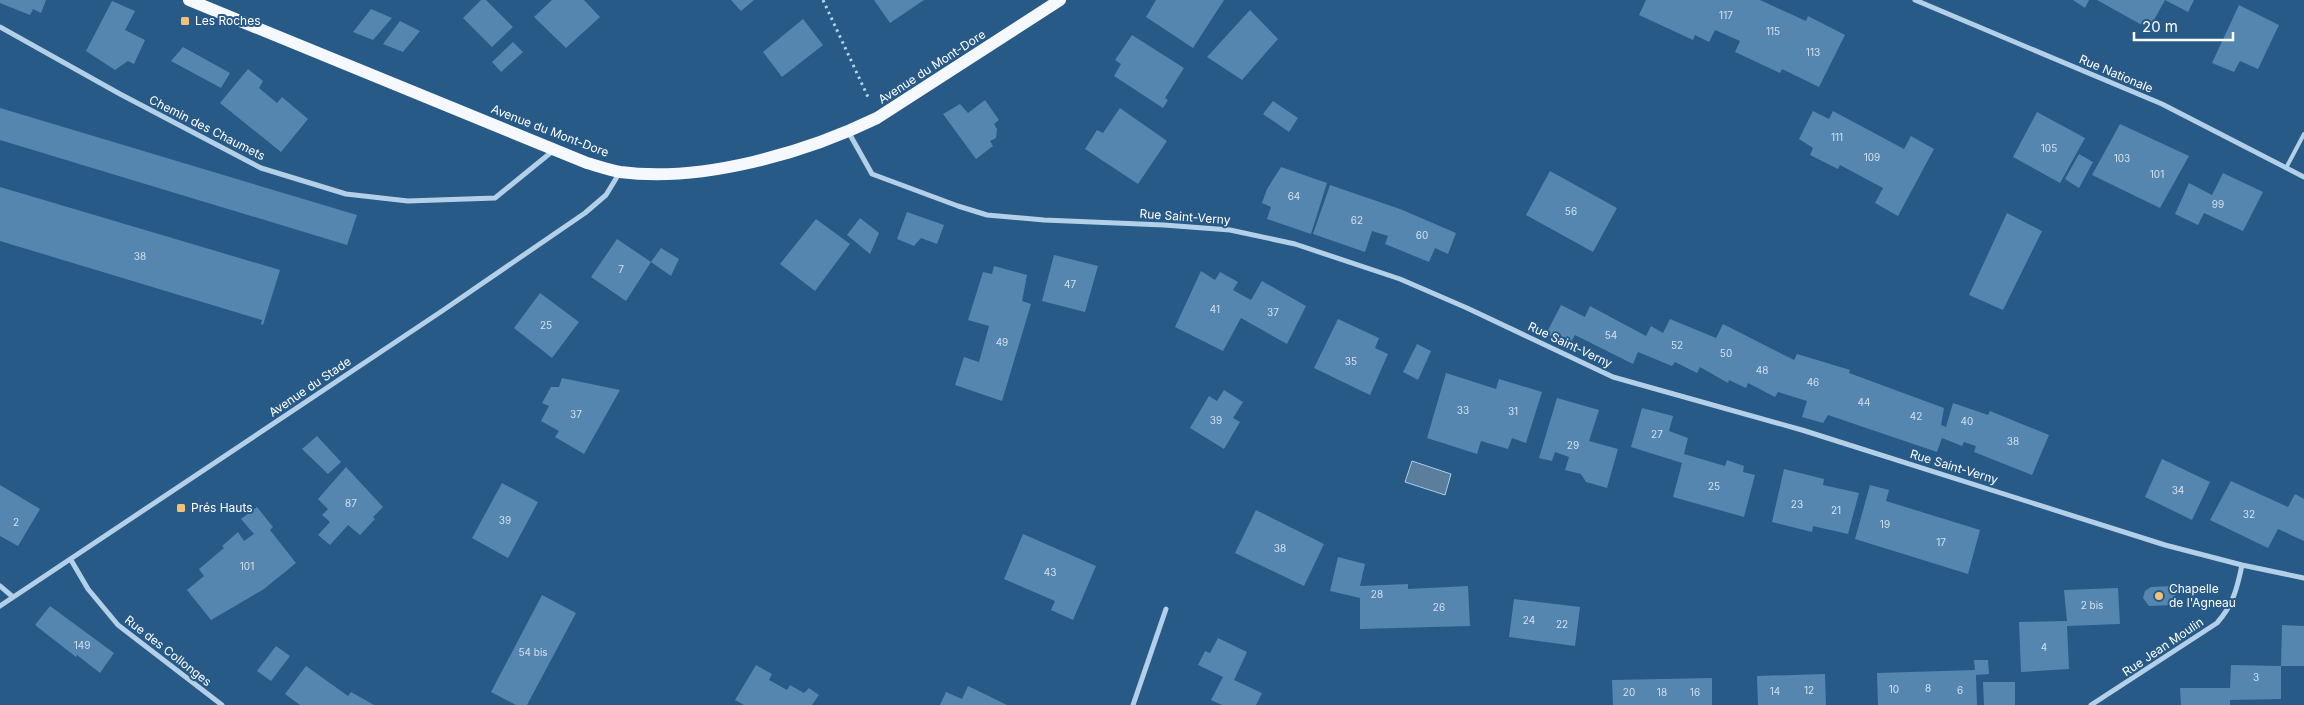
<svg xmlns="http://www.w3.org/2000/svg" width="2304" height="705" font-family="Inter,sans-serif">
  <rect width="100%" height="100%" fill="#275a87"/>
  <path fill="#5c7e9d" stroke="#a8cce9" d="M1412,461L1451,474L1445,495L1405,482Z"/>
  <path fill="#5486b0" d="M0,0H46L41,13L33,9L30,15L0,3Z
    M481,0H486L513,27L492,47L463,18Z
    M552,0H584L600,17L566,48L534,17Z
    M731,0H754L741,11Z
    M874,0H924L890,23Z
    M1156,0H1224L1193,48L1146,17Z
    M1646,0H1760L1806,21L1808,16L1845,35L1819,87L1782,69L1780,73L1735,52L1740,41L1715,30L1709,42L1695,35L1693,40L1639,15Z
    M2073,0H2089L2085,8Z
    M2097,0H2194L2188,12L2165,0L2149,29Z
    M112,1L135,11L125,30L145,40L134,64L128,61L115,70L86,51Z
    M2239,5L2279,25L2258,69L2240,61L2234,72L2212,63Z
    M371,9L392,18L373,40L353,32Z
    M1250,10L1278,39L1242,80L1207,57Z
    M803,19L823,45L782,77L763,52Z
    M400,21L420,31L403,52L383,44Z
    M1132,35L1184,68L1165,98L1168,100L1163,108L1114,76L1121,64L1115,60Z
    M513,42L523,52L501,72L492,62Z
    M183,47L230,73L221,88L171,61Z
    M248,69L263,81L259,88L277,103L282,97L308,119L281,152L220,103Z
    M985,100L999,120L994,124L997,129L996,138L990,141L993,146L976,159L943,114L960,104L968,113Z
    M1273,101L1298,118L1289,132L1263,114Z
    M0,108L357,215L347,245L0,140Z
    M1120,108L1167,141L1138,184L1085,149L1097,130L1103,133Z
    M1813,111L1829,119L1833,111L1904,149L1911,136L1934,149L1898,216L1875,203L1883,188L1840,165L1838,169L1810,155L1813,148L1799,139Z
    M2037,112L2085,138L2060,183L2013,157Z
    M2120,124L2189,156L2160,208L2092,175Z
    M2079,154L2093,162L2079,188L2065,179Z
    M1281,167L1327,183L1311,234L1267,219L1271,207L1262,203L1267,189Z
    M1550,171L1617,208L1593,252L1526,215Z
    M2223,173L2263,192L2243,231L2204,213L2198,225L2175,214L2189,183L2212,195Z
    M1330,185L1400,209L1456,233L1448,254L1435,248L1429,262L1385,244L1388,236L1372,231L1365,252L1313,234Z
    M0,187L280,270L263,325L261,324L262,320L0,241Z
    M907,212L944,225L937,244L921,238L914,246L897,239Z
    M2007,213L2042,231L2003,310L1969,295Z
    M860,218L879,233L870,254L847,235Z
    M816,219L850,244L815,291L780,264Z
    M617,239L651,262L661,248L679,259L671,276L651,262L626,301L591,277Z
    M1054,255L1098,266L1085,312L1042,301Z
    M994,266L1027,275L1022,301L1031,304L1002,401L955,385L964,357L979,362L989,326L968,320L983,272L992,274Z
    M1201,271L1215,280L1220,272L1238,282L1233,290L1251,300L1262,281L1306,306L1287,344L1241,318L1223,351L1175,327Z
    M540,293L579,322L552,358L514,328Z
    M1561,305L1585,317L1590,306L1646,336L1651,326L1663,333L1670,319L1716,338L1723,324L1794,360L1797,354L1850,370L1849,373L1944,408L1941,425L1946,427L1953,403L1988,415L1990,411L2049,435L2032,475L1974,452L1976,446L1964,442L1962,446L1942,438L1937,452L1828,415L1823,423L1802,417L1807,401L1778,392L1775,397L1748,383L1746,388L1729,380L1728,383L1700,367L1697,373L1675,362L1672,366L1638,352L1633,364L1575,335L1570,344L1546,334Z
    M1338,319L1379,338L1375,348L1388,354L1370,395L1314,368Z
    M1417,344L1431,351L1418,380L1403,372Z
    M1446,373L1496,389L1499,379L1542,392L1526,443L1512,438L1508,449L1481,441L1477,454L1427,438Z
    M562,378L620,390L584,454L555,437L559,431L541,421L549,406L542,403L551,387H559Z
    M1224,390L1243,402L1233,418L1240,422L1224,449L1190,428L1209,396L1217,401Z
    M1557,398L1599,410L1589,441L1618,449L1607,488L1586,482L1581,474L1565,470L1569,457L1555,452L1552,461L1539,458Z
    M1642,408L1673,416L1669,431L1688,438L1684,454L1725,466L1727,460L1744,466L1743,472L1755,475L1744,517L1673,497L1682,463L1631,447Z
    M317,436L341,462L328,474L302,449Z
    M2162,459L2210,482L2192,520L2145,497Z
    M346,467L383,507L373,517L375,519L360,535L348,525L330,545L318,535L330,522L322,515L328,509L318,499Z
    M1784,469L1824,479L1823,485L1859,493L1848,534L1813,526L1812,532L1772,522Z
    M2231,481L2288,507L2295,494L2304,499V541L2278,529L2268,548L2210,520Z
    M502,483L538,502L508,558L472,538Z
    M0,485L40,509L18,546L0,536Z
    M1870,485L1889,490L1886,501L1980,530L1968,574L1855,539Z
    M257,507L273,527L270,530L296,563L264,589L211,620L187,590L204,576L199,569L224,548L222,546L238,532L244,541L254,534L241,519Z
    M1256,510L1324,544L1304,586L1235,553Z
    M1023,534L1096,566L1073,620L1051,610L1055,601L1004,579Z
    M1338,557L1365,564L1360,586L1408,584V589L1468,586L1470,626L1360,629V598L1330,591Z
    M2174,586L2176,605L2149,606L2143,598L2145,591L2151,587Z
    M2118,588L2120,624L2067,626L2069,669L2021,672L2019,622L2067,621L2064,590Z
    M542,595L576,613L527,705H516L491,692Z
    M1514,599L1580,607L1575,646L1509,637Z
    M50,606L114,653L100,673L77,655L76,657L35,625Z
    M2282,625L2304,626V666H2281Z
    M1218,638L1247,652L1234,680L1262,693L1256,705H1222L1211,700L1223,677L1198,665L1205,651L1210,653Z
    M276,646L290,656L271,681L257,671Z
    M1974,660H1988L1989,674L1976,675L1977,705H1878L1877,673L1975,670Z
    M756,665L772,674L769,680L787,690L790,685L804,693L809,688L819,695L812,705H744L735,700Z
    M2231,665L2281,666V699L2230,700V705H2181L2180,688H2230Z
    M306,666L348,696L351,692L374,705H300L285,694Z
    M1825,674L1826,705H1758L1757,676Z
    M1712,678V705H1613L1612,680Z
    M1983,682H2015V705H1984Z
    M968,686L1007,705H940L946,692L962,699Z"/>
  <g fill="none" stroke-linecap="round" stroke-linejoin="round">
    <path stroke="#b3d0e8" stroke-width="3" stroke-dasharray="2.5 4" stroke-linecap="butt" d="M823,0L868,97"/>
    <path stroke="#b3d0e8" stroke-width="4" d="M2286,168L2304,134"/>
    <path stroke="#b3d0e8" stroke-width="5" d="M1915,0L2162,104L2304,177
      M0,27L120,94L261,168L346,194L408,201L495,198L554,150
      M849,133L872,174L958,206L987,215L1044,220L1164,225L1230,230L1295,244L1400,279L1467,308L1613,377L1802,430L2165,545L2242,565L2304,578
      M71,560L88,589L118,625L222,705
      M0,586L13,597
      M0,606L442,311L585,213L606,195L620,172
      M1133,705L1166,609
      M2091,705L2217,623C2233,605 2237,589 2242,565"/>
    <path stroke="#f5f9fe" stroke-width="12" d="M189,0L587,163C598,166 609,170 620,172C701,183 805,153 877,118L1060,0"/>
  </g>
  <g fill="#f0c279" stroke="#275a87" stroke-width="2">
    <rect x="180" y="16" width="10" height="10" rx="2.5"/>
    <rect x="176" y="503" width="10" height="10" rx="2.5"/>
    <circle cx="2159" cy="596" r="5"/>
  </g>
  <g text-anchor="middle" stroke-width="4" stroke-linejoin="round" paint-order="stroke">
    <g font-size="10" fill="#d4e1eb">
      <text x="1726" y="19">117</text>
      <text x="1773" y="35">115</text>
      <text x="1813" y="56">113</text>
      <text x="1837" y="141">111</text>
      <text x="2049" y="152">105</text>
      <text x="1872" y="161">109</text>
      <text x="2122" y="162">103</text>
      <text x="2157" y="178">101</text>
      <text x="1294" y="200">64</text>
      <text x="2218" y="208">99</text>
      <text x="1571" y="215">56</text>
      <text x="1357" y="224">62</text>
      <text x="1422" y="239">60</text>
      <text x="140" y="260">38</text>
      <text x="621" y="273">7</text>
      <text x="1070" y="288">47</text>
      <text x="1215" y="313">41</text>
      <text x="1273" y="316">37</text>
      <text x="546" y="329">25</text>
      <text x="1611" y="339">54</text>
      <text x="1002" y="346">49</text>
      <text x="1677" y="349">52</text>
      <text x="1726" y="357">50</text>
      <text x="1351" y="365">35</text>
      <text x="1762" y="374">48</text>
      <text x="1813" y="386">46</text>
      <text x="1864" y="406">44</text>
      <text x="1463" y="414">33</text>
      <text x="1513" y="415">31</text>
      <text x="576" y="418">37</text>
      <text x="1916" y="420">42</text>
      <text x="1216" y="424">39</text>
      <text x="1967" y="425">40</text>
      <text x="1657" y="438">27</text>
      <text x="2013" y="445">38</text>
      <text x="1573" y="449">29</text>
      <text x="1714" y="490">25</text>
      <text x="2178" y="494">34</text>
      <text x="351" y="507">87</text>
      <text x="1797" y="508">23</text>
      <text x="1836" y="514">21</text>
      <text x="2249" y="518">32</text>
      <text x="505" y="524">39</text>
      <text x="16" y="526">2</text>
      <text x="1885" y="528">19</text>
      <text x="1941" y="546">17</text>
      <text x="1280" y="552">38</text>
      <text x="247" y="570">101</text>
      <text x="1050" y="576">43</text>
      <text x="1377" y="598">28</text>
      <text x="2092" y="609">2 bis</text>
      <text x="1439" y="611">26</text>
      <text x="1529" y="624">24</text>
      <text x="1562" y="628">22</text>
      <text x="82" y="649">149</text>
      <text x="2044" y="651">4</text>
      <text x="533" y="656">54 bis</text>
      <text x="2256" y="681">3</text>
      <text x="1928" y="692">8</text>
      <text x="1894" y="693">10</text>
      <text x="1809" y="694">12</text>
      <text x="1960" y="694">6</text>
      <text x="1775" y="695">14</text>
      <text x="1629" y="696">20</text>
      <text x="1662" y="696">18</text>
      <text x="1695" y="696">16</text>
    </g>
    <g font-size="12" fill="#fff" stroke="#275a87" text-anchor="start">
      <text x="195" y="25">Les Roches</text>
      <text x="191" y="512">Prés Hauts</text>
      <text x="2169" y="593">Chapelle<tspan x="2169" dy="14">de l'Agneau</tspan></text>
    </g>
    <g font-size="12" fill="#fff" stroke="#275a87">
      <text transform="translate(932 67) rotate(-33)" y="4">Avenue du Mont-Dore</text>
      <text transform="translate(2116 74) rotate(23)" y="4">Rue Nationale</text>
      <text transform="translate(207 128) rotate(27)" y="4">Chemin des Chaumets</text>
      <text transform="translate(550 131) rotate(21)" y="4">Avenue du Mont-Dore</text>
      <text transform="translate(1185 217) rotate(4)" y="4">Rue Saint-Verny</text>
      <text transform="translate(1570 345) rotate(25)" y="4">Rue Saint-Verny</text>
      <text transform="translate(310 387) rotate(-34)" y="4">Avenue du Stade</text>
      <text transform="translate(1954 467) rotate(17)" y="4">Rue Saint-Verny</text>
      <text transform="translate(2163 647) rotate(-34)" y="4">Rue Jean Moulin</text>
      <text transform="translate(168 651) rotate(38)" y="4">Rue des Collonges</text>
    </g>
  </g>
  <path d="M2134 32v8h99v-8" fill="none" stroke="#ffffff" stroke-width="2.5"/>
  <text x="2142" y="32" font-size="15" fill="#ffffff" stroke="#275a87" stroke-width="4" paint-order="stroke">20 m</text>
</svg>
